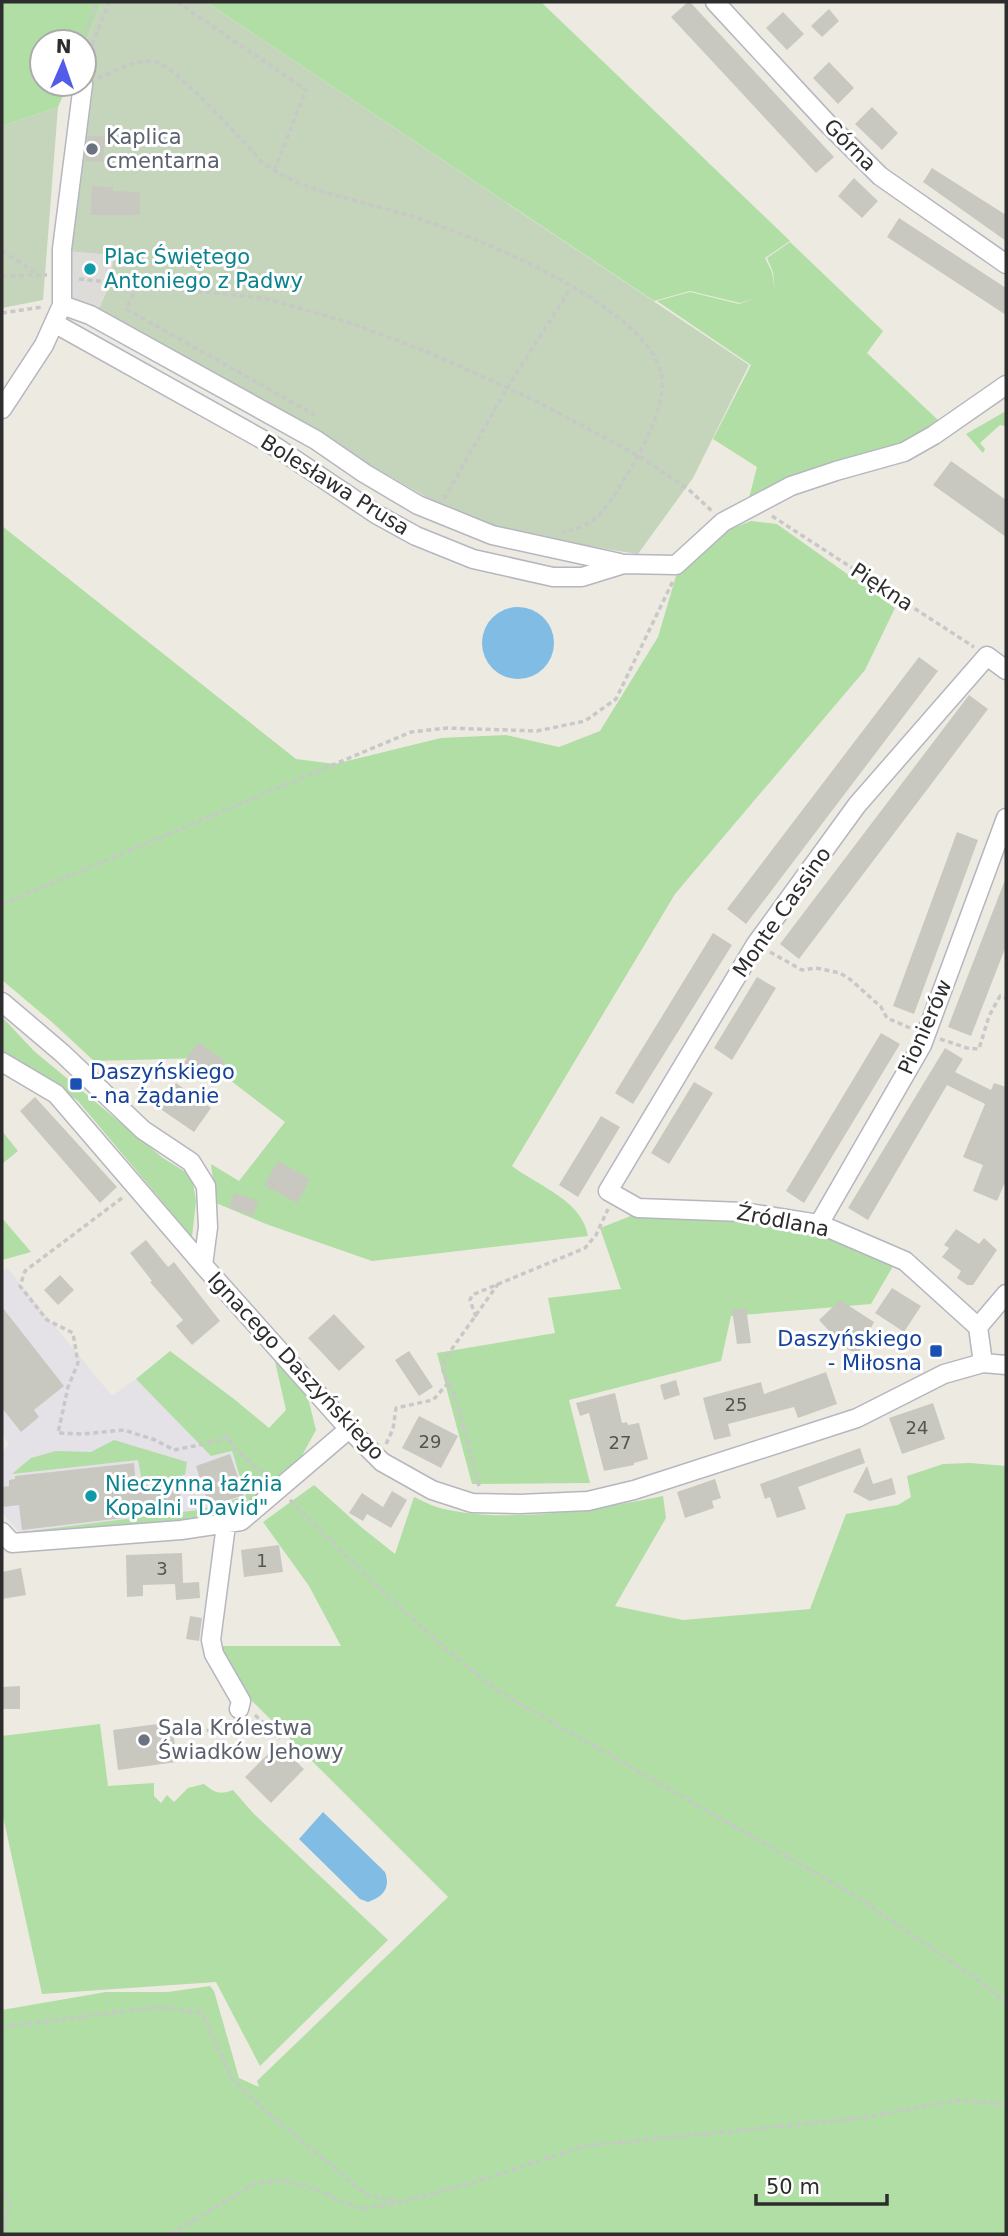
<svg xmlns="http://www.w3.org/2000/svg" width="1008" height="2236" font-family="'DejaVu Sans',sans-serif">
  <rect width="100%" height="100%" fill="#edeae2"/>
  <path fill="#e4e1e7" d="M7,1268L112,1396L136,1379L211,1456L232,1451L249,1502L196,1515L21,1534L2,1512V1453L9,1444L2,1433V1272Z"/>
  <path fill="#b0dea4" d="M2,2H102L84,46V42H42V84H68L58,107L2,126Z
    M206,2H541L790,241L765,258L772,272L775,292L773,272L767,258L790,242L883,331L867,353L939,421L909,441L784,482L749,498L757,467L713,439L751,365L657,301L690,292L739,304L755,298L740,303L690,291L654,301Z
    M1006,411V426L1000,425L980,443L985,449L983,453L966,434Z
    M751,521L777,524L895,608L865,670L675,894L512,1166C538,1186 582,1200 588,1236L372,1261L266,1224L216,1203L211,1164L239,1181L285,1122L201,1058L94,1061L53,1023L2,980V526L296,759L335,764L441,738L506,735L559,747L600,731L658,637L676,576L725,531Z
    M2,1017L34,1051L163,1158L192,1176L196,1201L192,1237L78,1101L25,1064L2,1052Z
    M2,1131L18,1151L2,1164Z
    M636,1214L799,1221L896,1261L871,1304L731,1316L721,1361L569,1400L590,1483L472,1484L437,1353L555,1333L548,1298L621,1289L600,1228Z
    M2,1218L31,1252L2,1260Z
    M170,1351L234,1399L269,1428L286,1410L274,1357L308,1398L316,1430L292,1474L261,1496L249,1502L251,1505L228,1515L192,1523L31,1535L23,1532L198,1510L246,1496L232,1451L211,1456L136,1379Z
    M114,1440L187,1462L185,1475L142,1481L138,1460L12,1474L31,1458L56,1451L91,1452Z
    M970,1463L1006,1466V2234H2V2010L106,1992H168L210,1986L214,1991L239,2078L259,2087L257,2081L448,1897L247,1696L221,1646H341L309,1586L263,1522L314,1485L361,1527L395,1554L414,1497C423,1501 433,1507 444,1509C508,1524 599,1509 663,1496L666,1518L615,1606L683,1620L810,1609L846,1514L898,1505L911,1497L907,1476L943,1464Z
    M100,1724L108,1786L154,1783V1796L161,1803L167,1795L174,1802L188,1788L204,1784C215,1793 220,1795 233,1790L253,1813L388,1940L260,2066L216,1982L42,1994L2,1812V1736Z"/>
  <path fill="#c4d5bb" d="M102,2H206L749,365L693,478L638,554C574,544 512,534 451,511L98,310L110,284L68,251L84,84V46Z
    M58,107L43,300L2,308V126Z"/>
  <path fill="#dedcd8" d="M68,251L114,255L110,283L98,310L68,299Z"/>
  <path fill="#80bce4" d="M482 643a36 36 0 1 1 72 0a36 36 0 1 1-72 0Z
    M323,1812L385,1872C391,1888 383,1897 368,1902L360,1899L299,1839Z"/>
  <path fill="#c9c8c0" d="M688,2H690L834,157L816,173L671,17Z
    M829,9L839,21L822,37L811,26Z
    M783,12L804,34L787,50L766,28Z
    M829,62L854,88L838,104L813,78Z
    M872,107L898,133L882,150L855,124Z
    M88,136H105L103,162L85,161Z
    M932,168L1006,215V241L923,182Z
    M854,178L878,201L862,218L838,196Z
    M92,186L113,187V191L140,192V215H91Z
    M899,218L1006,288V315L887,237Z
    M951,461L1006,500V537L933,485Z
    M919,657L938,671L746,924L727,909Z
    M969,695L988,709L799,959L780,944Z
    M957,832L978,840L914,1014L893,1006Z
    M1005,880L1006,946L971,1036L948,1027Z
    M713,933L732,945L633,1104L615,1093Z
    M757,977L776,988L732,1060L714,1048Z
    M881,1033L900,1044L804,1203L786,1191Z
    M198,1042L225,1061L215,1076L202,1068L194,1080L179,1070Z
    M945,1048L963,1059L955,1072L991,1090L994,1083L1006,1087V1180L997,1201L973,1191L983,1165L963,1157L985,1104L947,1085L868,1220L848,1208Z
    M694,1082L713,1093L669,1164L651,1153Z
    M176,1083L211,1108L194,1132L159,1108Z
    M35,1097L117,1187L100,1203L20,1111Z
    M601,1116L620,1127L578,1197L559,1185Z
    M278,1161L310,1179L297,1203L264,1185Z
    M234,1193L258,1201L253,1216L229,1208Z
    M956,1229L979,1244L984,1238L997,1250L973,1285H967L957,1278L961,1271L942,1257L949,1248L944,1245Z
    M146,1240L168,1267L174,1262L220,1321L192,1345L176,1326L183,1320L150,1282L152,1281L130,1253Z
    M60,1275L74,1290L58,1305L44,1290Z
    M892,1288L921,1306L904,1332L875,1313Z
    M840,1300L874,1322L858,1354L830,1341L833,1335L819,1320Z
    M2,1307L64,1386L34,1410L39,1417L21,1432L2,1408Z
    M746,1308L751,1343L737,1344L732,1310Z
    M334,1314L365,1347L339,1371L308,1338Z
    M409,1351L433,1387L419,1396L395,1360Z
    M826,1372L837,1404L798,1418L794,1407L728,1424L731,1436L714,1440L703,1398L761,1382L764,1394Z
    M676,1380L680,1395L664,1400L660,1385Z
    M615,1393L622,1423L627,1422L628,1425L639,1423L648,1459L634,1463V1465L604,1471L589,1413L580,1416L576,1403Z
    M933,1403L945,1439L902,1454L889,1418Z
    M419,1416L458,1436L441,1468L402,1448Z
    M860,1448L865,1463L798,1487L806,1509L777,1518L770,1497L765,1499L760,1484Z
    M230,1454L244,1495L209,1506L196,1466Z
    M134,1463L136,1487L179,1482L182,1511L22,1530L19,1505L2,1507V1487L9,1486V1480L15,1479V1476Z
    M867,1466L873,1484L892,1478L896,1494L870,1501L853,1492Z
    M715,1479L721,1498L712,1501L714,1508L685,1518L677,1492Z
    M392,1491L407,1500L391,1528L367,1514L363,1521L349,1513L362,1493L383,1507Z
    M279,1545L283,1572L244,1577L241,1550Z
    M182,1553L183,1583L199,1582L200,1598L176,1600L175,1584L143,1585V1596L127,1597L126,1555Z
    M21,1568L26,1595L2,1599V1572Z
    M190,1616L202,1618L199,1641L186,1639Z
    M20,1686V1709H2V1687Z
    M172,1722L177,1762L118,1770L113,1730Z
    M278,1744L304,1769L271,1803L245,1777Z"/>
  <g fill="none" stroke-linecap="round" stroke-linejoin="round">
    <defs>
      <path id="minor" d="M715,2L828,124L880,176L1006,264
        M62,305L90,315L316,440L364,473L418,505L492,535L620,563
        M54,323L276,447L376,514L416,536L473,559L553,577H582L624,564L676,565L723,522L791,486L836,471L904,452L934,435L1006,385
        M2,409L44,345L62,305V249L83,84
        M2,1002L62,1053L143,1130L191,1162L206,1186L208,1227L203,1265L349,1429L382,1462L432,1490L472,1503L520,1504L588,1501L634,1490L857,1418L944,1374L983,1363L1006,1365
        M2,1062L56,1094L203,1265
        M819,1224L922,1045L1006,818
        M978,1327L1006,1294
        M983,1363L978,1327L905,1261L819,1224L743,1212L638,1208L608,1191L756,944L857,805L987,656L1006,670
        M226,1525L211,1640L214,1654L241,1701L239,1709
        M2,1532L12,1543L181,1530L241,1521L349,1429"/>
    </defs>
    <use href="#minor" stroke="#b5b6bf" stroke-width="21"/>
    <path stroke="#c8c8c8" stroke-width="3.5" stroke-dasharray="5 3.5" stroke-linecap="butt" d="M177,2L306,90L274,171
      M82,42L96,2
      M85,69L87,58L109,2
      M98,78C116,71 137,58 156,62C179,68 244,143 263,163C304,193 360,200 407,215C470,234 652,306 662,378C666,401 644,447 632,467C612,497 601,527 562,532
      M2,251L36,273
      M2,276L47,275
      M79,279L263,298L348,322L430,353L536,401L639,456L687,488L712,511
      M137,286L126,309L315,415
      M2,313L43,307
      M444,499L507,388L571,288
      M772,516L974,647
      M2,904L411,732L447,728L537,731L585,721L616,699L673,581
      M770,952L802,970L816,968L840,973L851,980L881,1007L887,1018L910,1028
      M940,1039L967,1048L979,1049L989,1016L1000,996L1006,998
      M122,1198L25,1271L20,1286L47,1320L73,1333L78,1363L68,1387L58,1433L82,1434L124,1430L155,1440L174,1450L214,1442L228,1436C235,1454 255,1464 268,1477
      M476,1317L470,1300L472,1295L585,1248L596,1235L608,1209
      M386,1444L393,1429L396,1408L433,1400L449,1382
      M479,1486L456,1399L443,1371L444,1360L498,1284
      M290,1500C357,1567 423,1633 498,1691L849,1892L981,1982L1006,2003
      M255,1715L280,1739
      M173,1735L226,1728L231,1722
      M2,2027L158,2007L202,2013L232,2079L270,2115L367,2195L398,2201
      M2,2185L9,2202L4,2234
      M171,2234L254,2184L284,2180L307,2186L361,2209L402,2202L478,2181L584,2146L861,2118L959,2100L1006,2104"/>
    <use href="#minor" stroke="#fff" stroke-width="18"/>
  </g>
  <g fill="#6b7280" stroke="#fff" stroke-width="2.5">
    <circle cx="92" cy="149" r="7"/>
    <circle cx="144" cy="1740" r="7"/>
  </g>
  <g fill="#0f9aa8" stroke="#fff" stroke-width="2.5">
    <circle cx="90" cy="269" r="7"/>
    <circle cx="91" cy="1496" r="7"/>
  </g>
  <g fill="#1a4fb4" stroke="#fff" stroke-width="2.5">
    <rect x="69" y="1077" width="14" height="14" rx="3.5"/>
    <rect x="929" y="1344" width="14" height="14" rx="3.5"/>
  </g>
  <g text-anchor="middle" stroke-width="6" stroke-linejoin="round" paint-order="stroke">
    <g font-size="18" fill="#545452">
      <text x="736" y="1411">25</text>
      <text x="917" y="1434">24</text>
      <text x="430" y="1448">29</text>
      <text x="620" y="1449">27</text>
      <text x="262" y="1567">1</text>
      <text x="162" y="1575">3</text>
    </g>
    <g font-size="21" fill="#5b616d" stroke="#fff" text-anchor="start">
      <text x="106" y="144">Kaplica<tspan x="106" dy="24">cmentarna</tspan></text>
      <text x="158" y="1735">Sala Królestwa<tspan x="158" dy="24">Świadków Jehowy</tspan></text>
    </g>
    <g font-size="21" fill="#2d2d2d" stroke="#fff">
      <text transform="translate(850 145) rotate(45)" y="7">Górna</text>
      <text transform="translate(335 485) rotate(32)" y="7">Bolesława Prusa</text>
      <text transform="translate(882 587) rotate(33)" y="7">Piękna</text>
      <text transform="translate(782 912) rotate(-55)" y="7">Monte Cassino</text>
      <text transform="translate(925 1027) rotate(-66)" y="7">Pionierów</text>
      <text transform="translate(783 1221) rotate(11)" y="7">Źródlana</text>
      <text transform="translate(296 1366) rotate(47)" y="7">Ignacego Daszyńskiego</text>
    </g>
    <g font-size="21" fill="#0d838f" stroke="#fff" text-anchor="start">
      <text x="104" y="264">Plac Świętego<tspan x="104" dy="24">Antoniego z Padwy</tspan></text>
      <text x="105" y="1491">Nieczynna łaźnia<tspan x="105" dy="24">Kopalni "David"</tspan></text>
    </g>
    <g font-size="21" fill="#164399" stroke="#fff" text-anchor="start">
      <text x="90" y="1079">Daszyńskiego<tspan x="90" dy="24">- na żądanie</tspan></text>
      <text x="922" y="1346" text-anchor="end">Daszyńskiego<tspan x="922" dy="24">- Miłosna</tspan></text>
    </g>
  </g>
  <rect width="1008" height="2236" fill="none" stroke="#2d2d2d" stroke-width="7"/>
  <g transform="translate(63 63) rotate(2)"><circle r="33" fill="#ffffff" stroke="#ababab" stroke-width="2"/>
  <path d="M0-5L12 26L0 18L-12 26Z" fill="#535be9"/>
  <text y="-10" font-size="19" font-weight="bold" text-anchor="middle" fill="#2d2d2d">N</text>
  </g>
  <path d="M756 2194v10h131v-10" fill="none" stroke="#2d2d2d" stroke-width="3.5"/>
  <text x="766" y="2194" font-size="21" fill="#2d2d2d" stroke="#ffffff" stroke-width="5" paint-order="stroke">50 m</text>
</svg>
